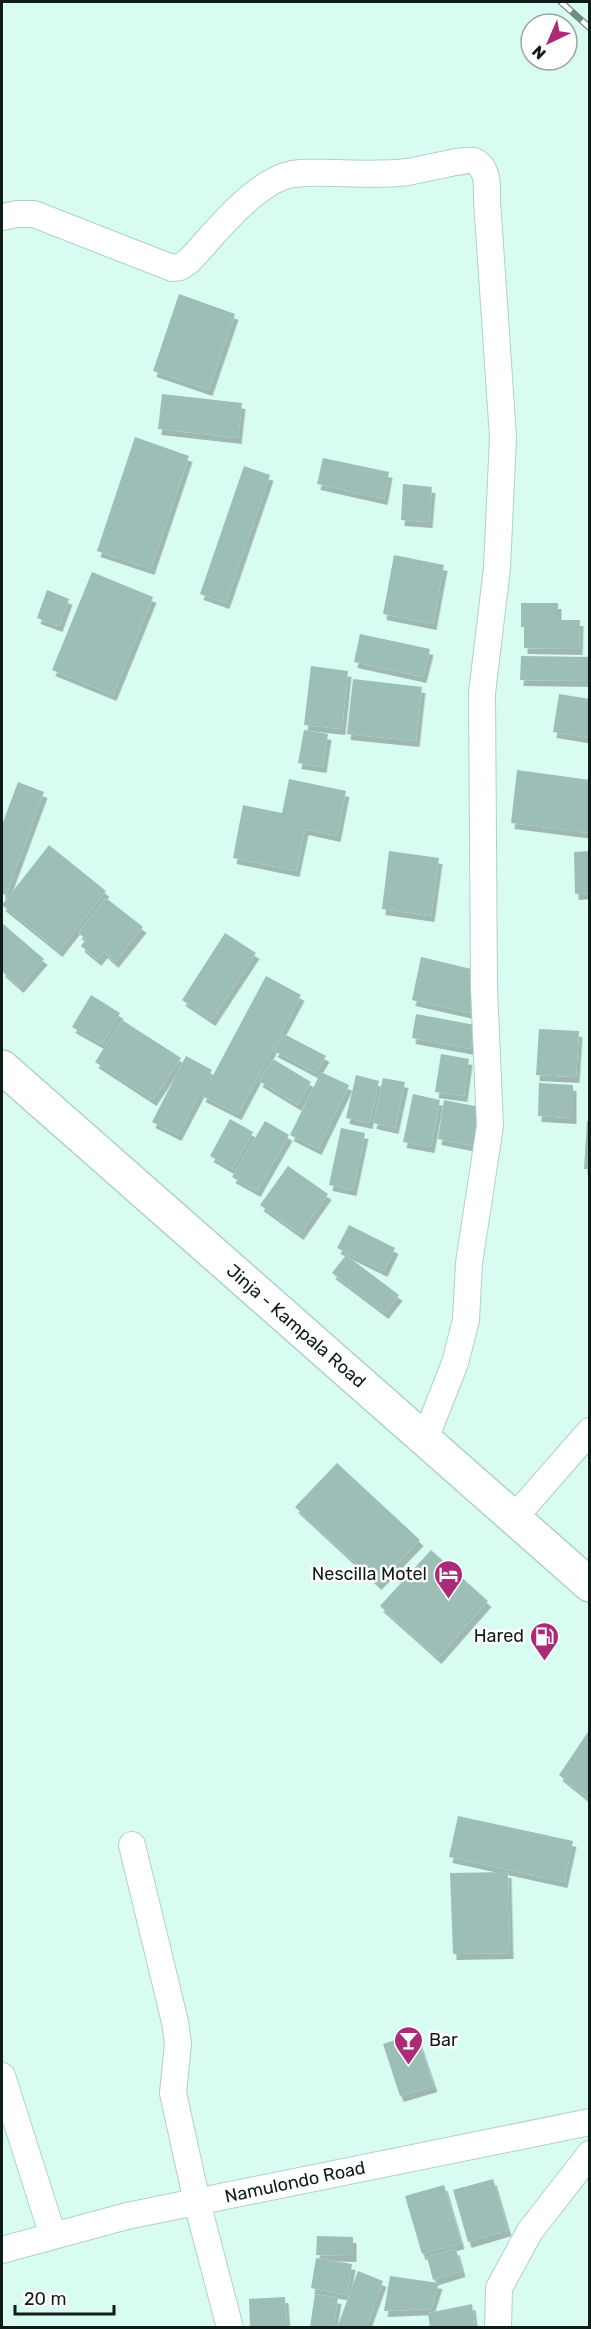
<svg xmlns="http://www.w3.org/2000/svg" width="591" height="2329" font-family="Rubik,sans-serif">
  <defs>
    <filter id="shadow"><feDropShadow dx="3.5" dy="6" stdDeviation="0" flood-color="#0004"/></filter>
  </defs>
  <rect width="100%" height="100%" fill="#d8fbf2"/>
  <path fill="#9cbeb6" filter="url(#shadow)" d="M179,294L235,314L209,390L153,371Z
    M162,394L242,403L238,438L158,429Z
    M135,437L189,456L151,569L97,551Z
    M323,458L389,472L384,499L317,484Z
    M244,466L270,475L226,603L200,594Z
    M403,484L432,487L429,522L401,520Z
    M394,555L444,565L433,624L383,614Z
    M92,572L153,597L113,695L52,670Z
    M47,590L69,599L59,626L37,618Z
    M521,603H558V620H580L579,649L524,648V627H521Z
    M360,634L430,649L423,677L354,662Z
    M521,656L590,657V681L520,680Z
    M311,666L348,671L342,729L304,725Z
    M353,679L422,687L416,741L347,734Z
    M559,694L590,699V738L553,732Z
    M304,730L328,734L323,767L298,763Z
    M517,770L590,780V833L511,823Z
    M289,779L346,791L337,836L305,829L296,871L233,858L243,805L282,813Z
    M18,782L44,792L6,895L2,894V825Z
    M49,845L106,891L59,951L2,905Z
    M389,851L439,858L431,916L382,909Z
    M590,851V893L575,894L574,852Z
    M106,898L143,927L115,962L104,952L98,960L81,946L86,939L78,933Z
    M2,923L44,959L20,987L2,971Z
    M225,933L256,953L212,1020L182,1000Z
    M421,957L480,971L470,1013L412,1000Z
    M266,976L301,995L238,1114L202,1096Z
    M91,995L120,1013L102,1044L72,1027Z
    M416,1014L475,1025L471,1049L412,1038Z
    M122,1020L181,1058L153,1100L95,1062Z
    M539,1029L579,1031L576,1077L536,1075Z
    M284,1034L326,1056L316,1073L274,1051Z
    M441,1054L469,1059L464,1096L435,1092Z
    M186,1056L212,1070L178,1135L152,1122Z
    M273,1059L311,1082L298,1105L259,1081Z
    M321,1072L349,1085L318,1149L290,1135Z
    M356,1075L379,1081L369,1123L346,1118Z
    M383,1078L405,1082L395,1128L373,1123Z
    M539,1083L573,1085V1118L538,1116Z
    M413,1094L440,1100L431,1147L403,1142Z
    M444,1100L485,1108L478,1147L438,1139Z
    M230,1119L253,1132L232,1169L210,1156Z
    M265,1121L289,1135L257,1191L232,1177Z
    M587,1121H590V1169H584Z
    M341,1128L365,1133L353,1190L329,1185Z
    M288,1166L328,1194L300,1234L260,1205Z
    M349,1225L395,1248L384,1271L337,1248Z
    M346,1255L399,1295L385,1313L332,1273Z
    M337,1463L420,1540L378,1584L295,1507Z
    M431,1550L488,1601L438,1658L380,1606Z
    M590,1729V1800L559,1775Z
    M458,1816L573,1841L564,1882L449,1857Z
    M508,1872L510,1953L453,1954L450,1873Z
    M416,2033L434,2086L400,2096L383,2044Z
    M493,2179L508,2230L468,2242L453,2190Z
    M444,2185L461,2243L422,2254L405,2196Z
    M317,2236L353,2237V2256L316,2255Z
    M456,2249L462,2271L433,2280L427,2257Z
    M316,2258L352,2264L347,2295L311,2288Z
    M358,2271L383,2281L366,2328H337Z
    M390,2276L439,2283L431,2309L384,2311Z
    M315,2294L338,2298L333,2328L310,2327Z
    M285,2297L287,2327L250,2328L249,2299Z
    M472,2304L475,2328H430L428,2313Z"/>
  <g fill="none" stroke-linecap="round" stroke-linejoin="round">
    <defs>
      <path id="minor" d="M2,217L17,214H34L172,268L180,267L190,260C214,234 251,187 285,176C300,171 319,173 335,173C359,174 384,175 408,172C420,170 467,158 474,161C489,168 487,188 487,201L503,437L497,568L482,693L484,988L490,1126L469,1263L466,1320L455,1363L425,1439
        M514,1518L590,1431
        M132,1845L175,2022L178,2044L173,2093L197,2202L230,2328
        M2,2076L53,2236
        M2,2250L127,2216L590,2122
        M498,2328L499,2288L530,2231L590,2154"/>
      <path id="trunk" d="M2,1067L590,1585"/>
    </defs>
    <use href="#minor" stroke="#afd1c9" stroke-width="28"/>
    <use href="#trunk" stroke="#afd1c9" stroke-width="36"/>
    <use href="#minor" stroke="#fff" stroke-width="26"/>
    <use href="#trunk" stroke="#fff" stroke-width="33"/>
    <defs>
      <path id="rail" d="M561,2L590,28"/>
    </defs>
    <use href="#rail" stroke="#738b85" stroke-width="7"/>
    <use href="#rail" stroke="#fff" stroke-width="4.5" stroke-dasharray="14" stroke-linecap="butt"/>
  </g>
  <defs>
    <symbol id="hotel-pin" viewBox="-11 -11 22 30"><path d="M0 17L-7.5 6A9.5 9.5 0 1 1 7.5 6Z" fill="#ac2b79" stroke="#fff"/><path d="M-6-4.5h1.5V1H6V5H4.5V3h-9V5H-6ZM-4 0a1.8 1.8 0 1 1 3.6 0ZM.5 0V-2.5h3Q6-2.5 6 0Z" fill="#fff"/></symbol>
    <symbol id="fuel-pin" viewBox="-11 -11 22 30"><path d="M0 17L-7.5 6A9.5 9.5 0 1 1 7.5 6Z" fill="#ac2b79" stroke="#fff"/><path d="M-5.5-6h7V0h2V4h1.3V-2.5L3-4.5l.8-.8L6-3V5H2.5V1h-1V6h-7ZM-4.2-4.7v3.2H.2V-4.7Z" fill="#fff"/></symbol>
    <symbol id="bar-pin" viewBox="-11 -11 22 30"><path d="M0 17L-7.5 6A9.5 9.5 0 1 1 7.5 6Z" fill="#ac2b79" stroke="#fff"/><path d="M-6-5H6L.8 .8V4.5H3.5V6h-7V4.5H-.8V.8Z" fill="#fff"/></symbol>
  </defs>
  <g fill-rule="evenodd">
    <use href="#hotel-pin" x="432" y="1558" width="33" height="45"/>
    <use href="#fuel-pin" x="528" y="1620" width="33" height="45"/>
    <use href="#bar-pin" x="392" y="2024" width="33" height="45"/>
  </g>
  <g text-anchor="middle" stroke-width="5" stroke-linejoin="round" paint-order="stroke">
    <g font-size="18" fill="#0f1c19" stroke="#fff">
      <text transform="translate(296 1326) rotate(41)" y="6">Jinja - Kampala Road</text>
      <text transform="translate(295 2182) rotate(-12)" y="6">Namulondo Road</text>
    </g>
    <g font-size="18" fill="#0f1c19" stroke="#fff" text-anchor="end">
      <text x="427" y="1580">Nescilla Motel</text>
      <text x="524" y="1642">Hared</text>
      <text x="429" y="2046" text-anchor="start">Bar</text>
    </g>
  </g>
  <rect width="591" height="2329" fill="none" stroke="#0f1c19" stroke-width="6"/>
  <g transform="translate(549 42) rotate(224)"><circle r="28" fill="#ffffff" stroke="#9fa4a3" stroke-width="1.5"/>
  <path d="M0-4.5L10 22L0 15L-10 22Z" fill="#ac2b79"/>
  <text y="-9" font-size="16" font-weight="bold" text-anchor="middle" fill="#0f1c19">N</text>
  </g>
  <path d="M15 2305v9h99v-9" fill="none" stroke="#0f1c19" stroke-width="3"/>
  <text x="24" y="2305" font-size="18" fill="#0f1c19" stroke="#ffffff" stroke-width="4.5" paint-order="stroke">20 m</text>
</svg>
